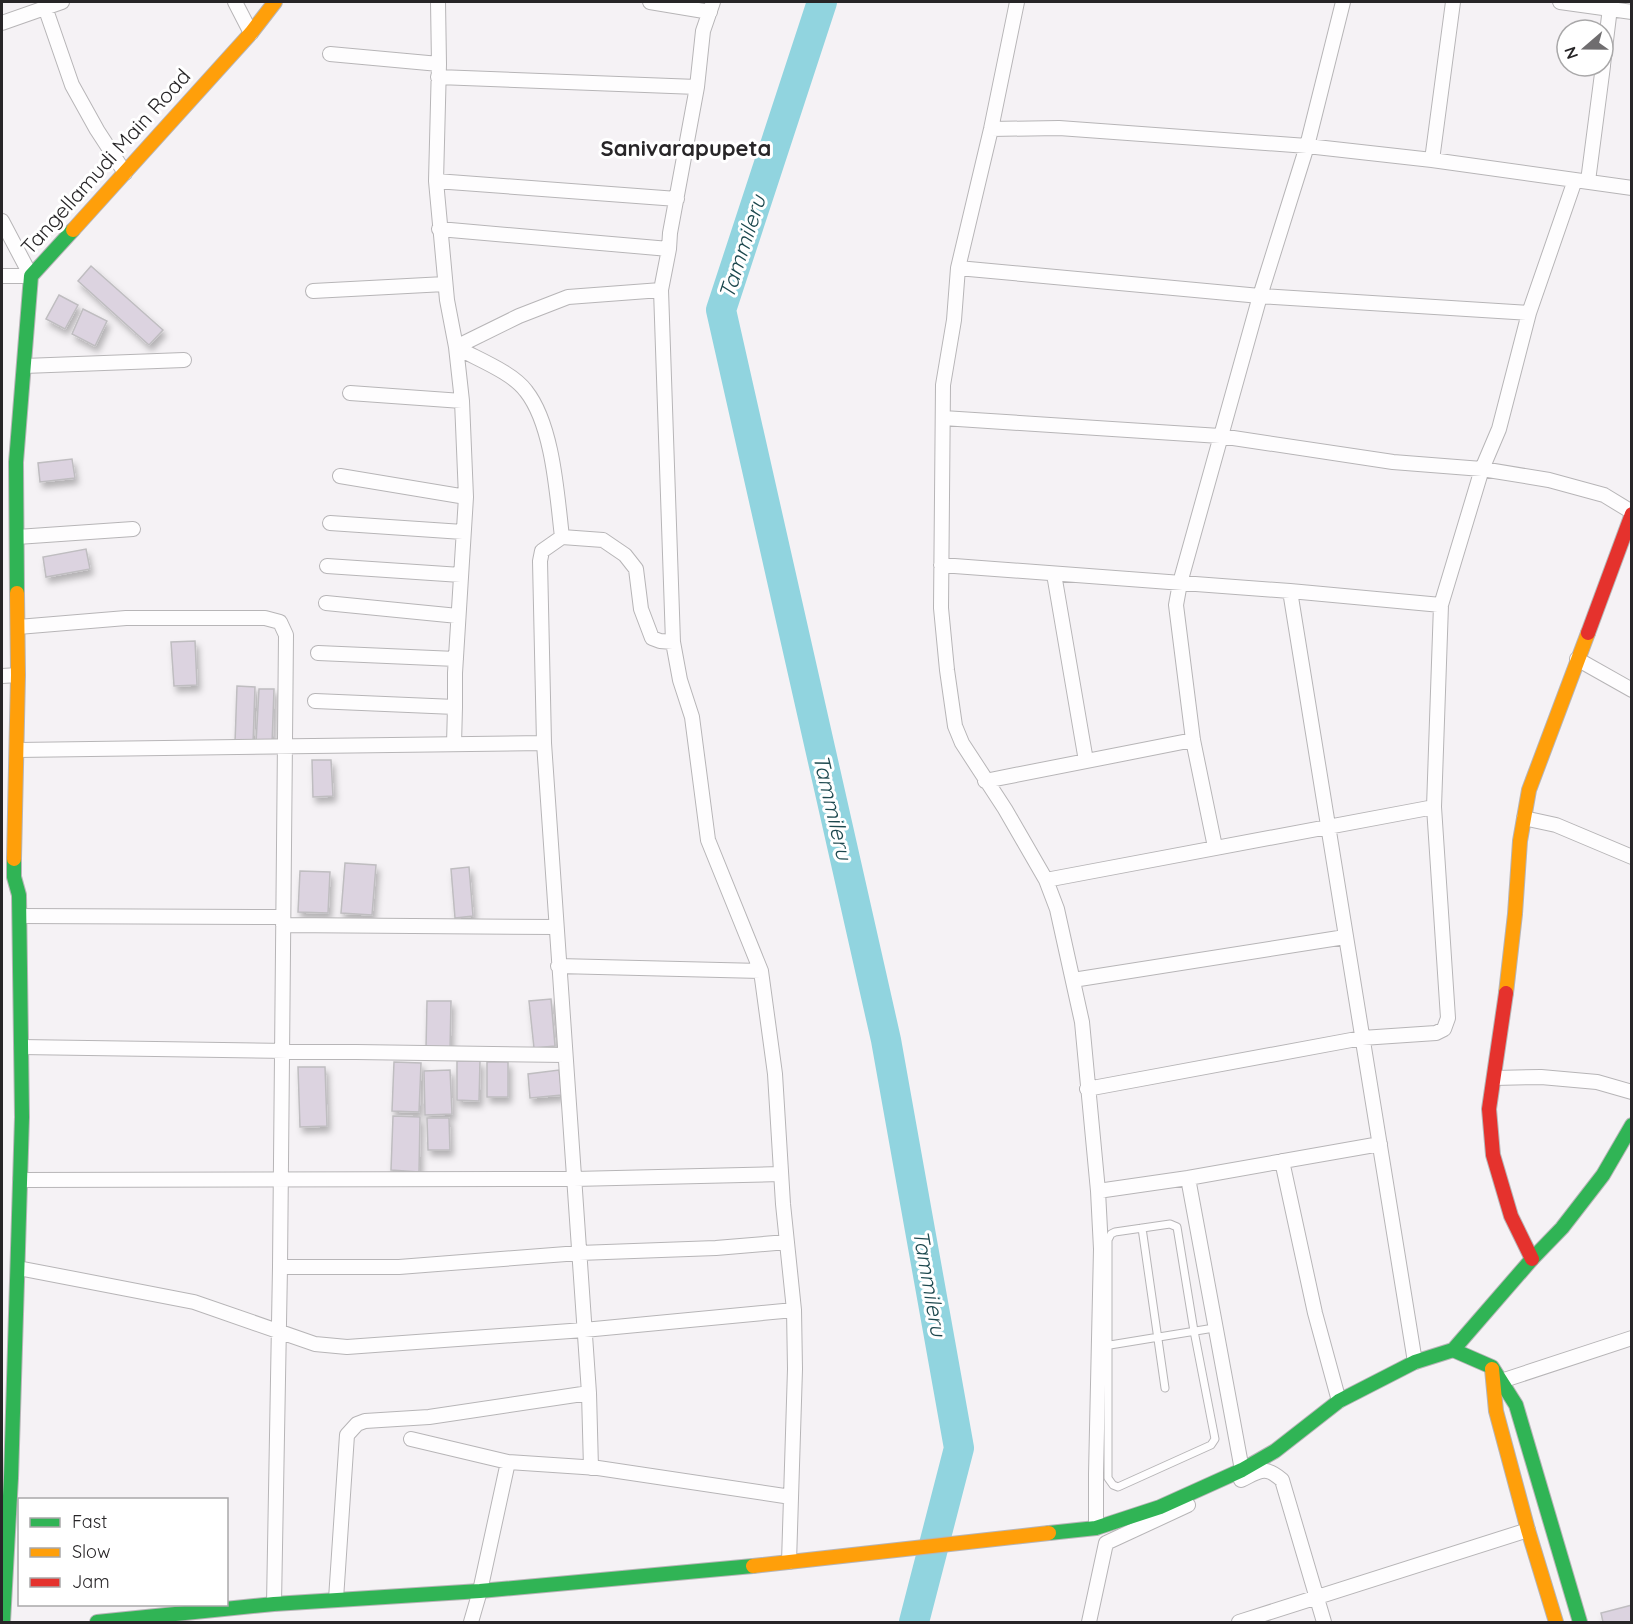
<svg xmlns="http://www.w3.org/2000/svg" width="1633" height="1624" font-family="Quicksand,sans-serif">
  <defs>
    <filter id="shadow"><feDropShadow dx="3" dy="5.5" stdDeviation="3" flood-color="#0004"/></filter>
  </defs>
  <rect width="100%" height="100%" fill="#f5f2f5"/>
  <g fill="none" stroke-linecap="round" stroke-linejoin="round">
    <path stroke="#91d4df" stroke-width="30" d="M822,2L721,310L886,1040L959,1448L914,1622"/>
  </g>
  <path fill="#dcd3e0" stroke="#bfbdc0" stroke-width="1.5" filter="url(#shadow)" d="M91,266L163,330L149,345L78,281Z
    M59,295L78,305L65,329L46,319Z
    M83,309L107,321L95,346L72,334Z
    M72,459L75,478L40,482L38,463Z
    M86,549L90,569L46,577L43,557Z
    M195,641L197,685L174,686L171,642Z
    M237,686L255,687L253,744L235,743Z
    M259,689H274L272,744L256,743Z
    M312,760H331L333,796L313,797Z
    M345,863L376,865L372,915L341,913Z
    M469,867L473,916L455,918L451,869Z
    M300,871L330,872L328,913L298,912Z
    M551,999L555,1046L534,1048L529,1001Z
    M427,1001H451L450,1049L426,1048Z
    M457,1061H480L479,1101L457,1100Z
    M394,1062L421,1063L419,1112L392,1111Z
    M487,1062H508V1097H487Z
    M298,1067H325L327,1126L300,1127Z
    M450,1070L452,1114L425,1115L424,1071Z
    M559,1070L562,1095L530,1098L528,1074Z
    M393,1116L420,1117L419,1172L391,1170Z
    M427,1118H449L450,1150H428Z
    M1632,1605V1622H1603L1601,1613Z"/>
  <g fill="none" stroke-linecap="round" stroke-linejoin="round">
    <defs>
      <path id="lane" d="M1170,1224L1177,1227L1194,1331L1215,1439L1211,1445L1118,1487L1113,1485L1108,1478V1240L1111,1234L1115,1232Z
        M1142,1228L1165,1388
        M1104,1346L1214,1328"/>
      <path id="street" d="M235,2L251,33
        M650,2L710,12
        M1017,2L991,129L958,268L1260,296L1180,583L1176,605L1193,740L1215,847
        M1343,2L1307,146L1260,296L1529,313L1575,180
        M1560,2L1632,12
        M45,7L72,85L97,130L125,173
        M2,23L62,2
        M330,54L439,64
        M1603,65L1610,8
        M438,77L697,87
        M991,129L1059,128L1307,146L1432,160L1632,188
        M1432,160L1453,2
        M436,181L677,199
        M1588,181L1603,66
        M2,221L31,276H2
        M439,229L669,249
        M958,268L954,320L943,385L941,608L947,670L955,726L962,743L1005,809L1046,880L1057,909L1082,1022L1098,1191L1101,1249L1096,1474V1528
        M313,291L445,284
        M456,347C477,359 512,372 526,391C553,425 557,495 562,537L603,540L625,555L636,569L641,609L652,638L660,641L673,642L661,290L669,249L670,233L697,87L703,31L713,2
        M456,347L519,316L568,297L661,290
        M24,366L184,360
        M350,393L462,401
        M943,418L1220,436L1393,462L1482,469L1549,480L1604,495L1632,512
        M340,476L466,497
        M330,523L463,532
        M17,537L133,529
        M562,537L542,551L540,561L544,743L589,1393L591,1468
        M941,565L1290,591L1441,605L1482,469L1499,429L1529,313
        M327,566L461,575
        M1054,574L1086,761
        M1290,591L1415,1362
        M326,603L458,616
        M18,627L126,618H265L280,622L286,635L280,1267L274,1604
        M673,642L680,680L692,717L708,840L761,971L775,1074L783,1204L794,1310L795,1369L789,1562
        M318,653L456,659
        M1577,659L1632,690
        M2,676L18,675
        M315,701L455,707V673L466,497L462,401L456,347L447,300L436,181L439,64L438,2
        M454,744L455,707
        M17,750L544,743
        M985,781L1193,740
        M1524,818L1556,825L1632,857
        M1046,880L1434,807
        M20,916L283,917
        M283,925L556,927
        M558,966L761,971
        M1073,980L1345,937
        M21,1047L565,1055
        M1494,1078L1541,1077L1597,1082L1632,1092
        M1087,1089L1362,1038L1436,1033L1444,1029L1448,1018L1434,807L1441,605
        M1282,1161L1315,1313L1339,1401
        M1188,1178L1242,1470
        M20,1180L574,1179L781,1174
        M1098,1191L1188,1178L1380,1144
        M280,1267H399L579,1253L716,1248L787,1242
        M18,1268L194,1302L315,1344L347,1347L584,1330L794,1310
        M1495,1383L1632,1338
        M411,1439L508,1462L598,1468L791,1497
        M1241,1480C1260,1471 1265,1465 1282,1480L1324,1622
        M336,1599L347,1435L357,1424L365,1421L429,1417L589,1393
        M471,1622L480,1591L508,1462
        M1089,1622L1106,1543L1188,1505
        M1239,1622L1528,1530"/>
      <path id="fast" d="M17,593L16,462L31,276L73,230
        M1453,1350L1532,1259L1562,1228L1603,1175L1632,1125
        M1049,1533L1096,1528L1160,1507L1242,1470L1275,1451L1339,1401L1415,1362L1453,1350L1492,1367L1516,1405L1580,1622
        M3,1622L11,1478L22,1117L19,895L14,877V859
        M97,1622L274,1604L480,1591L753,1566"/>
      <path id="slow" d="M73,230L251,33L275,2
        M14,859L18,675L17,593
        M1506,993L1515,914L1520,841L1529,790L1588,633
        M1492,1369L1496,1411L1528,1530L1556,1622
        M753,1566L1049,1533"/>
      <path id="jam" d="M1588,633L1632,514
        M1506,993L1489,1109L1493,1155L1511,1216L1532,1259"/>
    </defs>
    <use href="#lane" stroke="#b7b5b7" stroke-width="9"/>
    <use href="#street" stroke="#b7b5b7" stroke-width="16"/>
    <use href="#fast" stroke="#b7b5b7" stroke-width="16"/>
    <use href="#slow" stroke="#b7b5b7" stroke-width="16"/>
    <use href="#jam" stroke="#b7b5b7" stroke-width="16"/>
    <use href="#lane" stroke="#fefdfe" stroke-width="7"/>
    <use href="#street" stroke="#fefdfe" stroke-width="14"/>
    <use href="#fast" stroke="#30b455" stroke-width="14"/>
    <use href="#slow" stroke="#ff9f0a" stroke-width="14"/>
    <use href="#jam" stroke="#e5322d" stroke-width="14"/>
  </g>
  <g text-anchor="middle" stroke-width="6" stroke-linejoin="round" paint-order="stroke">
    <g font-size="21" fill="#272527" stroke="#fff">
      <text transform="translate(106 162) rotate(-48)" y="7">Tangellamudi Main Road</text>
    </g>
    <g font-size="22" font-weight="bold" fill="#272527" stroke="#fff">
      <text x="686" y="156">Sanivarapupeta</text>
    </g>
    <g font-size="22" font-style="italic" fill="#1c484e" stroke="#fff">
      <text transform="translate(742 247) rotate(-72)" y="8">Tammileru</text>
      <text transform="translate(833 807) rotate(77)" y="8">Tammileru</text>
      <text transform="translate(930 1283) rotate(80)" y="8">Tammileru</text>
    </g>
  </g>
  <rect width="1633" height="1624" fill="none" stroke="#272527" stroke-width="6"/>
  <rect x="18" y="1498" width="210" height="108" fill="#ffffff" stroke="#a9a8a9" stroke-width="1.5"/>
  <rect x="30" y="1518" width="30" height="9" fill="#30b455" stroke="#a9a8a9" stroke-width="1.5"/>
  <text x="72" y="1528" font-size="18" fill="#272527">Fast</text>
  <rect x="30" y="1548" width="30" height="9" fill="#ff9f0a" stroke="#a9a8a9" stroke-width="1.5"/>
  <text x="72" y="1558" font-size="18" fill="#272527">Slow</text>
  <rect x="30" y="1578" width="30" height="9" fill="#e5322d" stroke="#a9a8a9" stroke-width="1.5"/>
  <text x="72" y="1588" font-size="18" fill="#272527">Jam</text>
  <g transform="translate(1585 48) rotate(250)"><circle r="28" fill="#ffffff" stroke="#a9a8a9" stroke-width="1.5"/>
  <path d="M0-4.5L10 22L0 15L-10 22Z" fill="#6f6d6f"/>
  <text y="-9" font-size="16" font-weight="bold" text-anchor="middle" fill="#272527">N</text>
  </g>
</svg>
